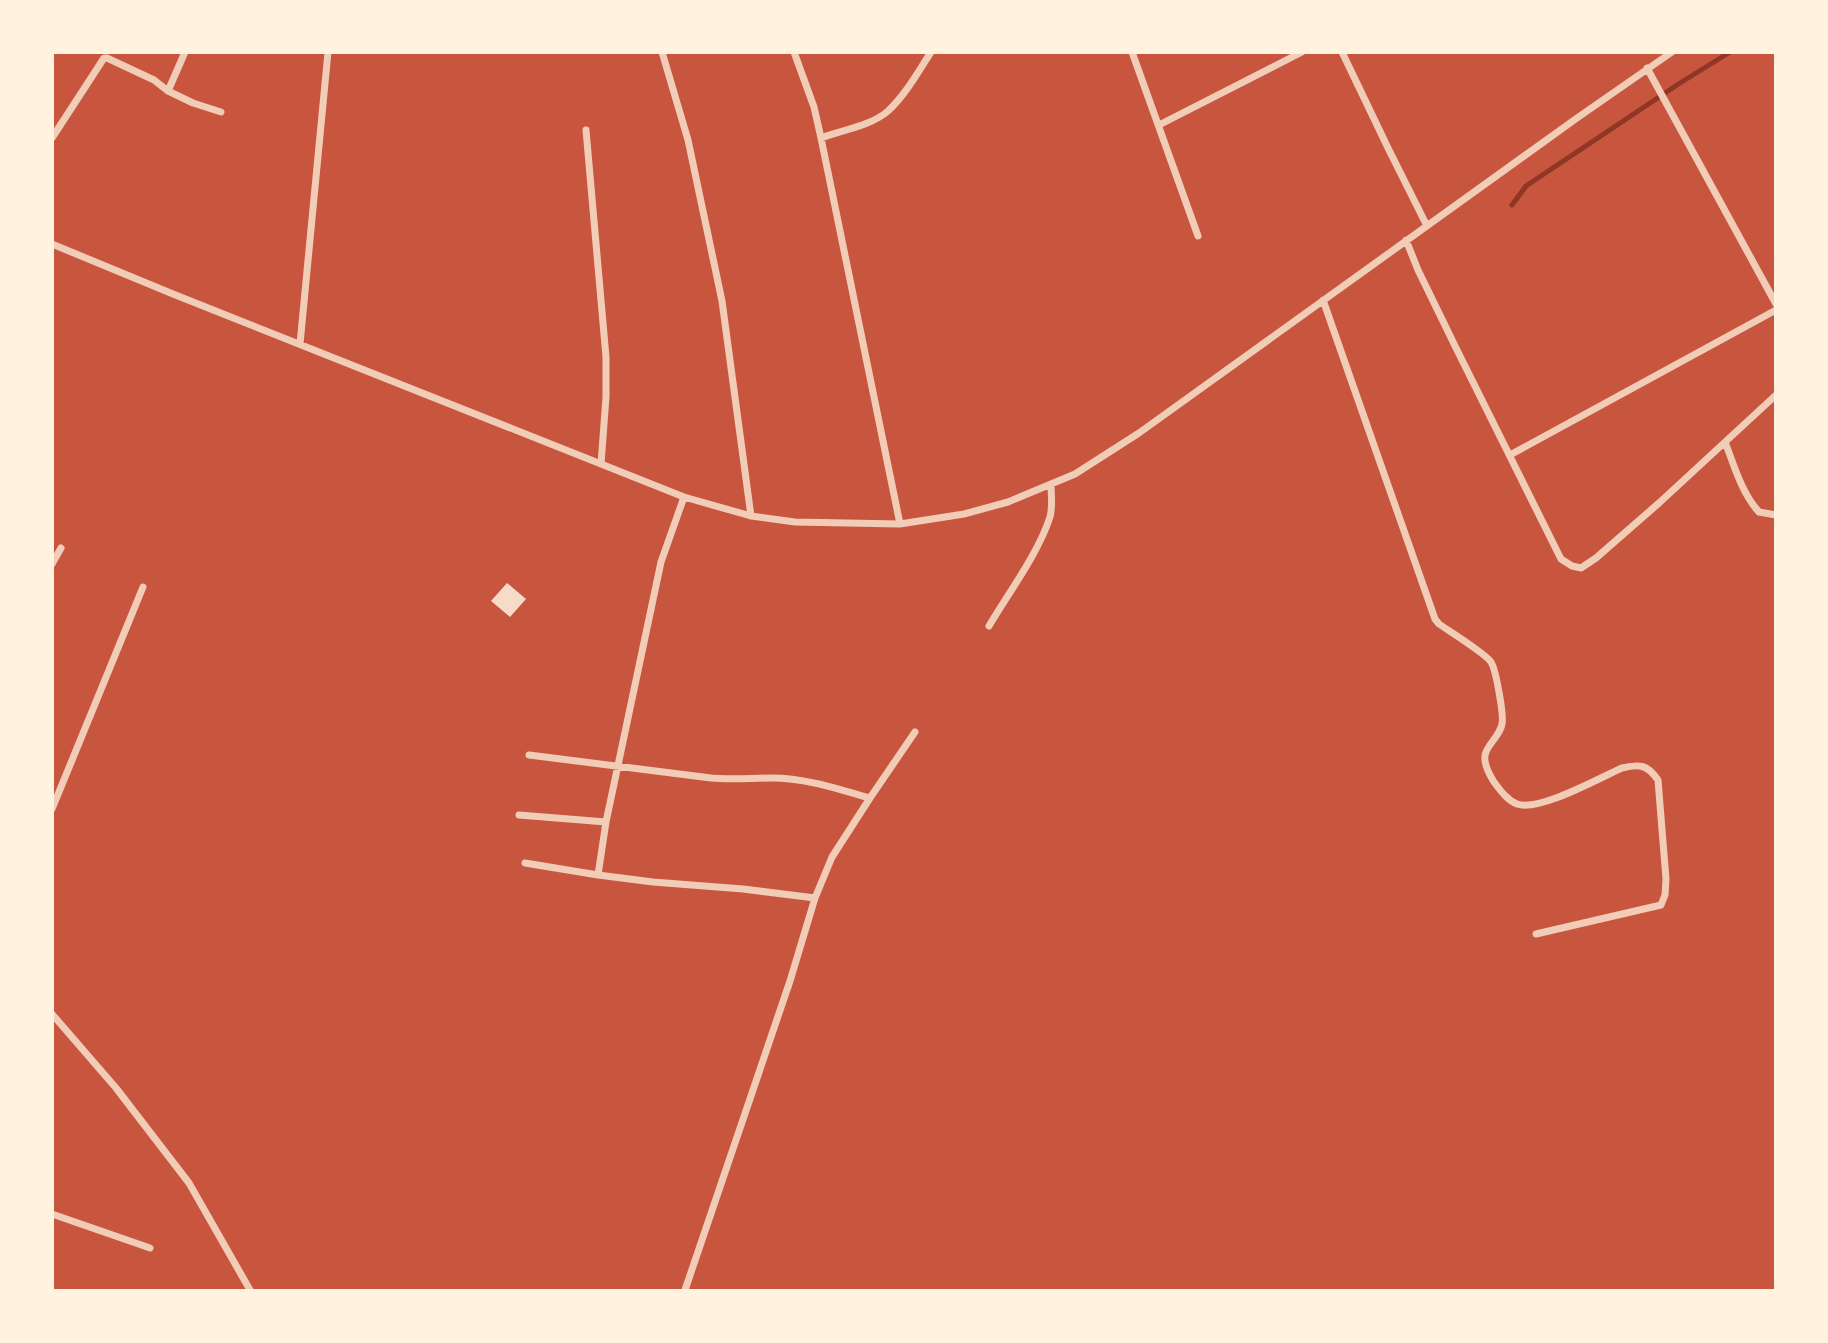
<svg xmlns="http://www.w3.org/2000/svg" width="1828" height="1343" font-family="'Alegreya Sans',sans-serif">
  <rect width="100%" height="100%" fill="#c8553d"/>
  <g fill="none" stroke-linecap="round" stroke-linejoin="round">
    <path stroke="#8f3625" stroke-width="5" d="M1512,205L1526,186L1680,83L1730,52"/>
  </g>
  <path fill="#f7dbc8" d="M507,583L526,599L510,617L491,601Z"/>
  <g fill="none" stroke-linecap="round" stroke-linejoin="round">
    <path stroke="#f1ccb7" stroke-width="7" d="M662,52L688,140L722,301L751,516
      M794,52L814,107L821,138L900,524
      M1132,52L1198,236
      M1342,52L1388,148L1427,226
      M1647,68L1776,304
      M168,91L185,52
      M1159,125L1302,52
      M586,130L606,357V397L601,464
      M52,138L104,58H107L154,80L168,91L193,103L221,112
      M821,138C842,130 871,126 888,111C906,94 918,72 931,52
      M1406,240L1418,270L1457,350L1561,559L1572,566L1581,568L1596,558L1659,503L1776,395
      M52,244L173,294L684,497L751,516L795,522L900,524L964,514L1008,502L1075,474L1139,433L1577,118L1672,52
      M1323,300L1435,619L1439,624C1449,631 1486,654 1491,662C1496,670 1504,715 1502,724C1500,735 1490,742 1486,752C1482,761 1489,774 1494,782C1500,790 1507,800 1517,804C1539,812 1599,778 1622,768C1639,764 1647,764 1658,780L1666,879L1665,895L1661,905L1536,934
      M300,344L328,52
      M1725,442C1734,465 1742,494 1759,512L1776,515
      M1510,455L1776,310
      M52,564L61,548
      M989,626C1009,592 1038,554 1050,517C1053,506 1051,495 1051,484
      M529,755L711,778C731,780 751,778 772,778C805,778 838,789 870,798
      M52,809L143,587
      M519,815L606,822
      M525,863L598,875L653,882L743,889L815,898
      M598,875L606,822L661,562L684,497
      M52,1014L116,1088L189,1183L250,1290
      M52,1214L150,1248
      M685,1290L790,981L815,898L832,857L870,798L915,732"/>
  </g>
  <rect width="1828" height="1343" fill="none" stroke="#fff3e0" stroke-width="108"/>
</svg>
